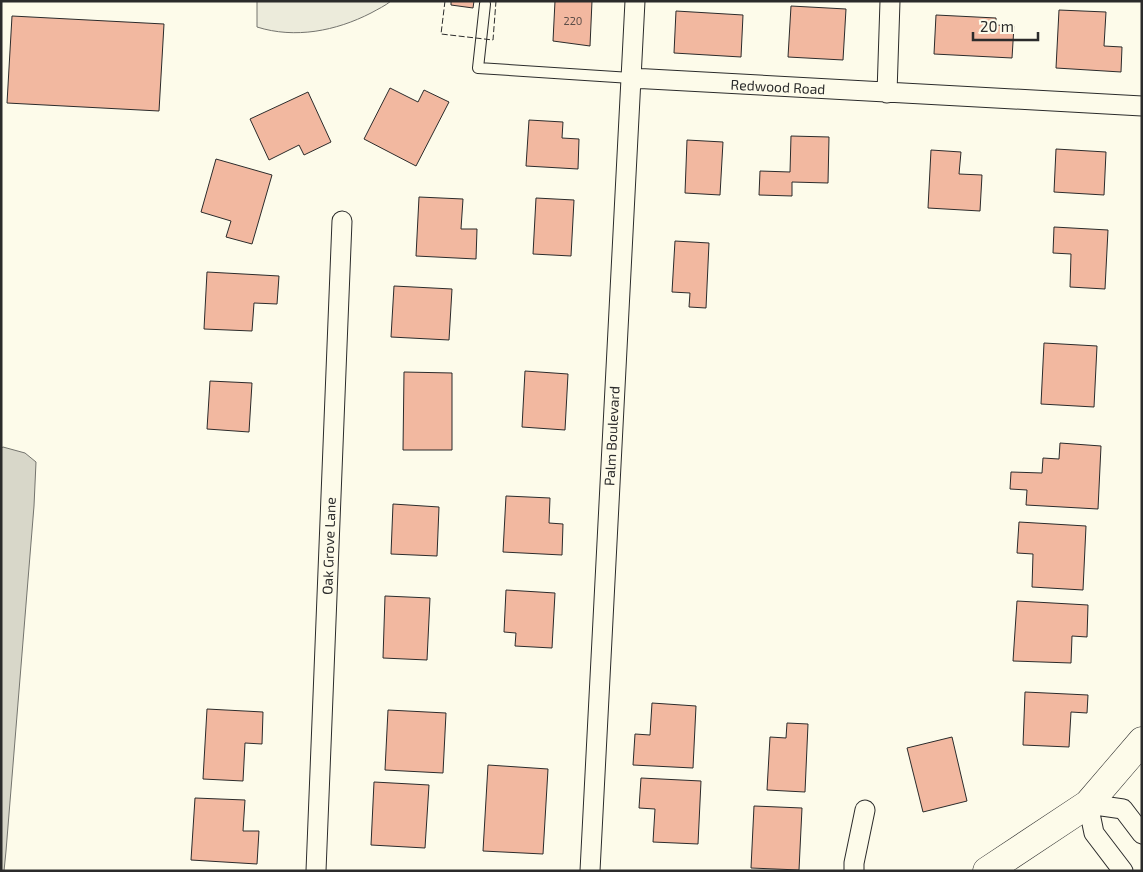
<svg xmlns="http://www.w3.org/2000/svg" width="1143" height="872" font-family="'Exo 2',sans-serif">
  <rect width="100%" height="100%" fill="#fdfbea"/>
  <path fill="#ecebdb" stroke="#74746e" d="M257,1H391C385,6 378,9 371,13C336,31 295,39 257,27Z"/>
  <path fill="#d8d7c9" stroke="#74746e" d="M3,447L25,453L36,462L34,506L6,851L4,871H1V448Z"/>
  <path fill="#f2b8a0" stroke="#2b2b2b" d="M451,1H474L473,8L451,5Z
    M555,1H592L590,46L553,41Z
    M791,6L846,9L843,60L788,57Z
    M1059,10L1106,12L1104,46L1122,47L1121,72L1056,68Z
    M676,11L743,15L741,57L674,53Z
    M936,15L996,18V25L1014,26L1012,58L934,54Z
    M12,16L164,24L159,111L7,103Z
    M390,88L418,102L424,90L449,102L416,166L364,139Z
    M308,92L331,142L304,155L299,145L269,160L250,119Z
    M529,120L563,122L562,138L579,139L578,169L526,166Z
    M791,136L829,137L828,183L792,182V196L759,195L760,171L790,172Z
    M687,140L723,142L720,195L685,193Z
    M1056,149L1106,152L1104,195L1054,192Z
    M931,150L961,152L959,174L982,175L980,211L928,208Z
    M216,159L272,175L252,244L226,237L231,221L201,212Z
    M419,197L463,199L461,229H477L476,259L416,256Z
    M536,198L574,200L571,256L533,254Z
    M1054,227L1108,230L1105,289L1070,287L1071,254L1053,253Z
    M675,241L709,243L706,308L689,307L690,293L672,292Z
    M207,272L279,276L277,304L254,303L252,331L204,329Z
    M394,286L452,289L449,340L391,337Z
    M1044,343L1097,346L1094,407L1041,404Z
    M525,371L568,374L565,430L522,427Z
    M404,372L452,373V450H403Z
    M210,381L252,383L249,432L207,429Z
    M1060,443L1101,446L1098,509L1026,505L1027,490L1010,489L1011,472L1042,473L1043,458L1059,459Z
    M506,496L550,498L549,523L563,524L562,555L503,552Z
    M393,504L439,507L437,556L391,554Z
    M1019,522L1086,526L1083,590L1032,587L1033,554L1017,553Z
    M506,590L555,593L552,648L515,646L516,633L504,632Z
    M385,596L430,598L427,660L383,658Z
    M1017,601L1088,605L1087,637L1072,636L1071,663L1013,661Z
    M1025,692L1088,695L1087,713L1071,712L1069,747L1023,745Z
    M652,703L696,706L693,768L633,765L635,734L650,735Z
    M207,709L263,712L262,744L245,743L243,781L203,779Z
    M388,710L446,713L443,773L385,770Z
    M787,723L808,724L805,792L767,790L770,737L786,738Z
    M952,737L967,801L923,812L907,748Z
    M488,765L548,769L543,854L483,851Z
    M641,778L701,781L698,844L653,842L655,809L639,808Z
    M374,782L429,785L425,848L371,845Z
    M195,798L245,800L243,831H259L257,864L191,860Z
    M754,806L802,808L799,870L751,868Z"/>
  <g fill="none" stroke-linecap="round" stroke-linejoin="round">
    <defs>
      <path id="lane" d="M485,4L478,68L631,78"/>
      <path id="street" d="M631,78L1142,106
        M887,93L890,1
        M316,871L342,221
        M590,871L635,1
        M854,871V863L865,810
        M1123,871L1094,833L1088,804L1123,809L1142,834"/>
      <path id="secondary" d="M987,871L1088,804L1142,741"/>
    </defs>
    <use href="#lane" stroke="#2b2b2b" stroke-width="12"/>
    <use href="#street" stroke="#2b2b2b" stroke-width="21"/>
    <use href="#secondary" stroke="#2b2b2b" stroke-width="29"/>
    <use href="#lane" stroke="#fdfbea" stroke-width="10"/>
    <use href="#street" stroke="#fdfbea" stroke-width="19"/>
    <use href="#secondary" stroke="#fdfbea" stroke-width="28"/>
    <path stroke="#2b2b2b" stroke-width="1" stroke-dasharray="6 2.5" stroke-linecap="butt" d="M445,1L441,34L493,40L496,1"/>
  </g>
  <g text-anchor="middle" stroke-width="4" stroke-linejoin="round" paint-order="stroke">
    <g font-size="11" fill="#5d4e48">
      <text x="573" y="25">220</text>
    </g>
    <g font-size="14" fill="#2b2b2b" stroke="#fdfbea">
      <text transform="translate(778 87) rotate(3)" y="5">Redwood Road</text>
      <text transform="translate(612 436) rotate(-87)" y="5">Palm Boulevard</text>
      <text transform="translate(329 546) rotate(-88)" y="5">Oak Grove Lane</text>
    </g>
  </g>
  <rect width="1143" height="872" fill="none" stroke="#2b2b2b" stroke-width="5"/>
  <path d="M973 32v8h65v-8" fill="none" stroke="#2b2b2b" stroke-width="2.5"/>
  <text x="980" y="32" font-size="15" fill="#2b2b2b" stroke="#fdfbea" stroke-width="4" paint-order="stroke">20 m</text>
</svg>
